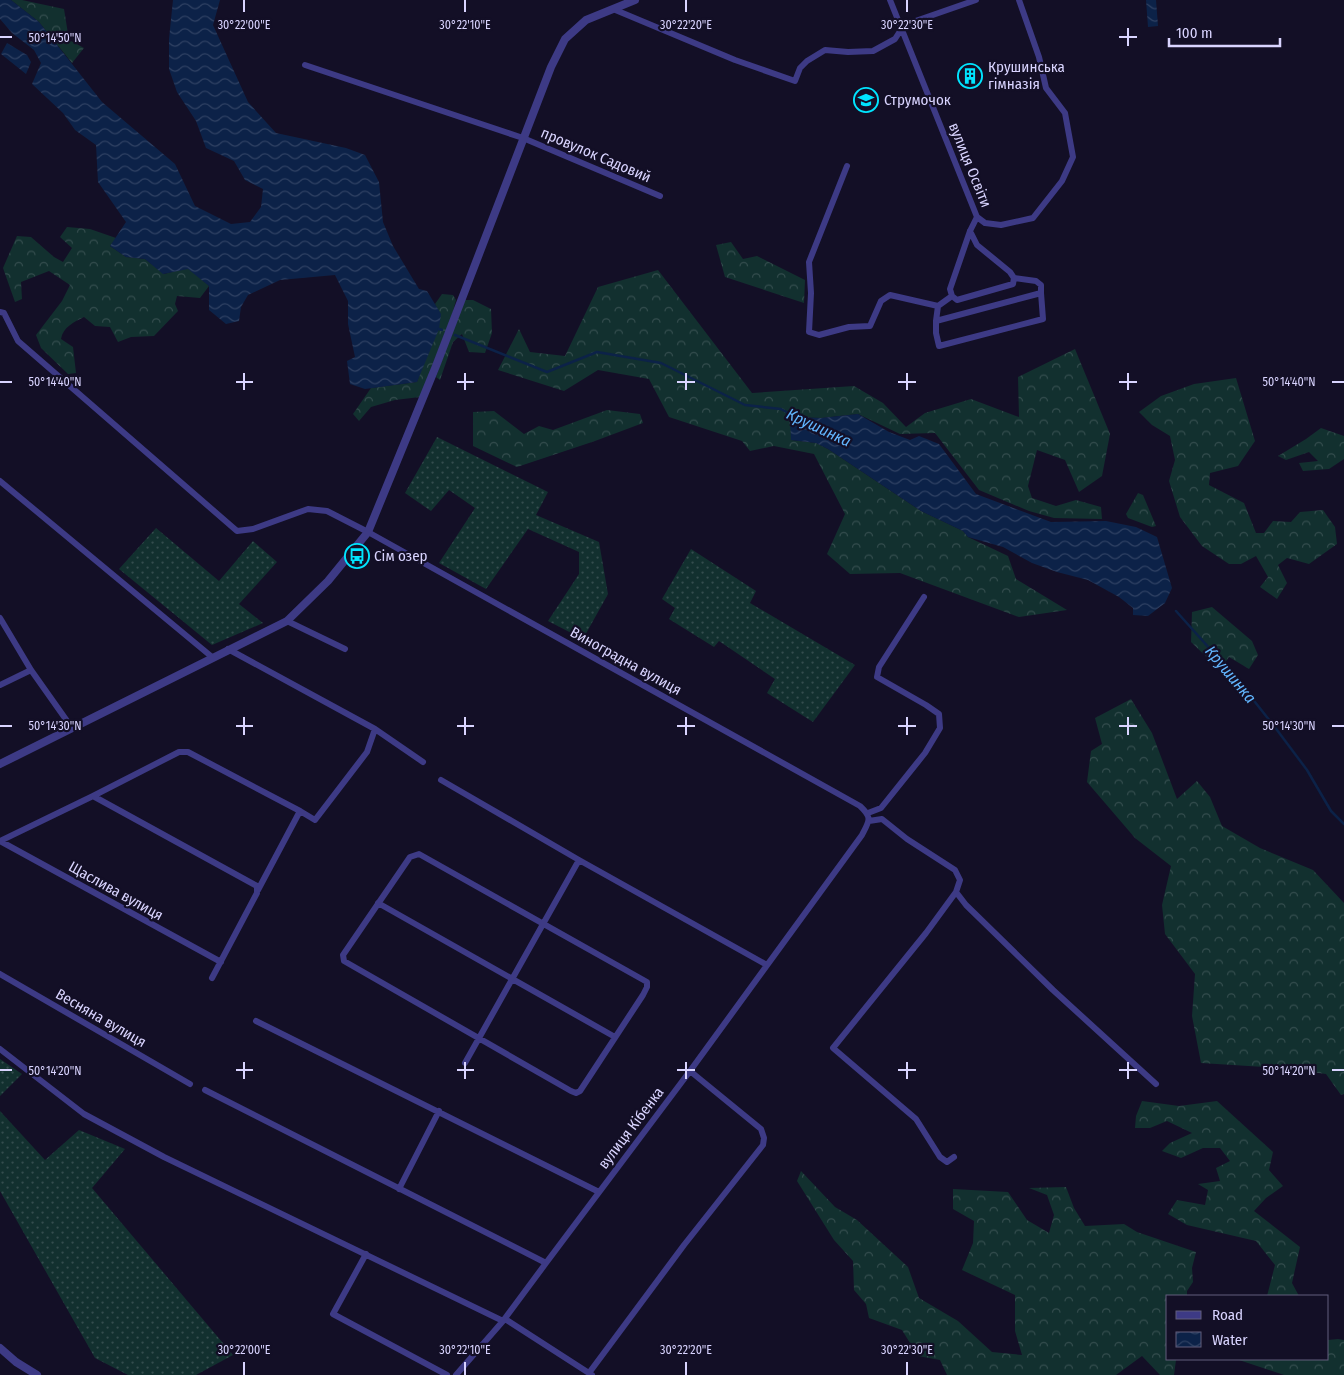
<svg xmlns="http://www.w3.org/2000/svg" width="1344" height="1375" font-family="'Fira Sans Condensed',sans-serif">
  <defs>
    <pattern id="grass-dots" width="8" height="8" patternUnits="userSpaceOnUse" patternTransform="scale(1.25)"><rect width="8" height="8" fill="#12302f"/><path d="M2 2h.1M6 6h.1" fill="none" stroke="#344d4e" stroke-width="1.8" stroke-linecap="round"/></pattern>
    <pattern id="forest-crowns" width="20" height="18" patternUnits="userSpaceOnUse" patternTransform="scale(1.25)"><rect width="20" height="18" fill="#12302f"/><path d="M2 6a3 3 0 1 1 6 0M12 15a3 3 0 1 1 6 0" fill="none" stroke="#344d4e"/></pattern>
    <pattern id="water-waves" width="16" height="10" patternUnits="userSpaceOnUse" patternTransform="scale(1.25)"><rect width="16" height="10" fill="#0c2248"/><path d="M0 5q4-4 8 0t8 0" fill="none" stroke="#2f4163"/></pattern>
  </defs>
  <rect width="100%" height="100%" fill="#130f26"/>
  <path fill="url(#grass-dots)" d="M437,437L548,492L536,515L599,542L608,594L583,639L548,621L579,574V552L528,529L486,589L439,563L475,508L449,490L431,511L405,493Z
    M156,528L219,581L253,541L277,562L239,604L263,623L212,645L119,569Z
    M691,549L756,591L750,603L855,665L813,722L767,693L775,679L719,641L714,647L669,619L675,608L662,599Z
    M0,1059L22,1074L0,1096Z
    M0,1111L45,1160L79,1130L125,1149L92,1188L233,1355L196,1375H128L95,1358L0,1191Z"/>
  <path fill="url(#forest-crowns)" d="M11,0H22L64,9L69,40L84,48L72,63L39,22Z
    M67,227L90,229L116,238L110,246L126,257L145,259L164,274L188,268L209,286L200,298L177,296L175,304L178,311L154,336L131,337L118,342L110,327L95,326L84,317C74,322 63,327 61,339L73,347L76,373L68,374L41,348L36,335L62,301L70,285L49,271L21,282L22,299L15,302L3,268L17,236L31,237L54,257L63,262L72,248L60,237Z
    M731,242L743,259L757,256L805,280L804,303L725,277L716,245Z
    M658,270L752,393L854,386L883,403L906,427L925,413L971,399L1019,417L1018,377L1075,349L1110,434L1102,476L1079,492L1065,460L1037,450L1028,486L1032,498L1056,506L1076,500L1101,507L1102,519L1054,518L1029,511L979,490L935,433L900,434L858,414L821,418L791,417V440L816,443L828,449L921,511L963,531L968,537L1008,556L1016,579L1067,610L1019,617L900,573L850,574L827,554L845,514L814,454L774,446L750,451L742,441L669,417L649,379L598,370L564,391L498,370L519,329L530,352L565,356L598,287Z
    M442,294L453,295L456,300L452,315L420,397L395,400L371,407L359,421L353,414L371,388L417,382L440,314L435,304Z
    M464,300H473L491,309L492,333L485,353L469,352L462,334L453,342L440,380L436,377Z
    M1236,378L1255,441L1238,466L1210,473L1209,485L1244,503L1256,533H1264L1273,521L1291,522L1300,512L1323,510L1335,527L1337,544L1309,564L1287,558L1278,565L1287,583L1277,599L1260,587L1268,577L1256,556L1241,564H1229L1202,546L1180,517L1169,481L1175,460L1170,436L1152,425L1139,412L1161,396L1194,384Z
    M607,410L640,414L643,423L595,441L517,467L473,446V412L494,411L524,434L539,426L553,430Z
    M1321,428L1344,436V459L1329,469L1303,471L1299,463L1318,461L1309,452L1286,460L1278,456L1306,439Z
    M1138,493L1143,495L1156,526L1152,527L1128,518L1126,514Z
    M1212,607L1252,641L1258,655L1249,669L1229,657L1220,670L1191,642L1192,612Z
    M1131,699L1152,733L1177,799L1197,781L1210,797L1222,826L1260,848L1313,870L1344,903V1094L1341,1095L1326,1074L1280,1068L1201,1063L1192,1016L1195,974L1165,934L1162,905L1171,866L1135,838L1087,782L1091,751L1102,744L1095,718Z
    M1142,1101L1179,1106L1217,1101L1273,1152L1269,1170L1283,1186L1266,1198L1254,1211L1300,1247L1292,1283L1299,1296H1267L1275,1265L1256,1241L1187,1225L1168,1214L1177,1200L1205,1205L1208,1190L1198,1184L1220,1181L1216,1168L1230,1161L1220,1148H1203L1181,1158L1162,1151L1170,1143L1192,1133L1167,1121L1150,1128H1135L1136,1116Z
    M801,1171L835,1207L857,1220L908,1267L919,1298L958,1321L992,1352L1022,1355L1015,1331V1295L962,1270L973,1243L974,1221L953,1209V1189L1008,1192L1027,1220L1049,1233L1054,1215L1047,1195L1029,1188L1066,1187L1074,1208L1085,1226L1124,1224L1137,1232L1196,1252L1192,1268L1193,1282L1187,1291V1296H1168V1359H1209L1176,1360L1174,1375H1160L1142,1356L1116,1375H947L940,1360L918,1356L902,1330L869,1318L866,1304L854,1290L853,1261L834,1240L797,1181Z
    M1338,1339L1344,1340V1375H1284L1236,1359H1328V1340Z"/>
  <path fill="url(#water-waves)" d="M0,0H11L39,22L102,102L175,164L195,206L231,224L250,222L261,207L263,189L245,180L234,161L206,148L196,121L177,92L169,69V39L173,0H220L213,25L248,102L276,133L346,148L365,155L379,182L383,222L393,246L419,289L427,291L441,314L439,329L417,382L365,389L350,384L347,361L355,357L348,324V301L335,275L280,280L248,295L241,307L239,321L226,324L209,310V286L188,269L163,274L145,259L126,257L110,246L126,222L98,182L96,145L75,130L63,113L32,84L41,63L34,50L12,33L0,19Z
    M1146,0H1156L1158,26L1148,27Z
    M7,43L27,55L31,62L26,74L1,54Z
    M858,414L889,432L910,440L919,436L939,444L976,494L1051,522L1106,521L1136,527L1157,537L1172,588L1165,603L1148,616L1133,615V608L1119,597L1088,580L1057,572L1032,563L1003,547L968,537L963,531L921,511L828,449L816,443L791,440L790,417L821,418Z"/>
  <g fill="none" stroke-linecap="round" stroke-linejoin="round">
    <path stroke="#0c2248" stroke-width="2.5" d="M439,329L442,330
      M455,335L547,372L597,352L661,363L745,405L781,409L799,419
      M1176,611L1236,678L1274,726L1307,770L1331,811L1344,824"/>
    <path stroke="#3d3a85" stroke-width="6" d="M890,0L977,217L985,223L1001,225L1033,218L1062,181L1073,157L1065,113L1046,88L1039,57L1019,0
      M613,9L735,60L795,81L800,68L807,61L825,50L848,52L873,51L895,39L904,25L976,0
      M305,65L523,138L660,196
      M847,166L809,262L811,293L809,332L819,335L849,327L870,326L881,301L890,295L938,306L952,296
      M970,231L977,245L1010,272L1014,278L1013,284L957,300L952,296L950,289L970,231L977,217
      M1014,278L1036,281L1041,285V293L936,321V333L939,346L1043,319L1041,293
      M0,312L4,313L18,341L237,531L253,529L308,509L327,511L368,532L860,806C873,818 869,821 862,835L690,1071L546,1263L503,1321L456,1375
      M936,321L938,306
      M0,481L212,657
      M0,618L31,670L72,728
      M287,621L345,649
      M228,649L375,729L423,762
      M0,685L31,670
      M441,780L579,860L767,965
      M93,796L179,752H188L300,811L258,890
      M300,811L315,820L367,752L375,729
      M868,813L881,808L925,753L940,728L939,714L926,705L877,677L879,667L924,597
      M869,821L882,819L907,839L955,870L960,880L956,892L966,905L1053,990L1156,1084
      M0,841L93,796L257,886V893L212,978
      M0,841L221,962
      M419,854L647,982V987L643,995L580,1091L576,1093L571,1091L344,961L343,955L410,857Z
      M378,903L615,1037
      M0,974L190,1084
      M256,1021L599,1192
      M0,1049L84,1114L164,1157L503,1321
      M465,1063L579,860
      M205,1090L546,1263
      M954,1157L947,1162L940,1157L916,1119L833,1048L926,933L956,892
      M399,1189L439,1111
      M366,1254L333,1314L447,1375
      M505,1319L592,1375
      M589,1373L684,1245L763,1145L764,1138L761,1129L690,1071"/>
    <path stroke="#3d3a85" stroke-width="8" d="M0,764L287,621L328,581L368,532L436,366L551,67L565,39L586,20L635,0
      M0,1348L16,1362L37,1375"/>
  </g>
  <path fill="none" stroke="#d9d4ff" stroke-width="2" d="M244,0V12M465,0V12M686,0V12M907,0V12M1128,28V46M0,37H12M1119,37H1137M244,373V390M465,373V390M686,373V390M907,373V390M1128,373V390M0,382H12M236,382H253M457,382H474M677,382H695M898,382H916M1119,382H1137M1332,382H1344M244,717V735M465,717V735M686,717V735M907,717V735M1128,717V735M0,726H12M236,726H253M457,726H474M677,726H695M898,726H916M1119,726H1137M1332,726H1344M244,1062V1079M465,1062V1079M686,1062V1079M907,1062V1079M1128,1062V1079M0,1070H12M236,1070H253M457,1070H474M677,1070H695M898,1070H916M1119,1070H1137M1332,1070H1344M244,1362V1375M465,1362V1375M686,1362V1375M907,1362V1375"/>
  <defs>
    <symbol id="building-ring" viewBox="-11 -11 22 22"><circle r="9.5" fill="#130f26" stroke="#00e5ff" stroke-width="1.5"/><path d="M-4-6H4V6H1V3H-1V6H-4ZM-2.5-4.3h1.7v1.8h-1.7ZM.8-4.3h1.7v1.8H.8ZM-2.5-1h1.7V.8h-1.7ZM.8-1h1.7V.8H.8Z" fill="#00e5ff"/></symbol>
    <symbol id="school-ring" viewBox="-11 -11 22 22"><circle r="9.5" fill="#130f26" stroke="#00e5ff" stroke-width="1.5"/><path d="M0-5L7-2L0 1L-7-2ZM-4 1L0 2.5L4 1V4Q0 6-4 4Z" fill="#00e5ff"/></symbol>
    <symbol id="bus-ring" viewBox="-11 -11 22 22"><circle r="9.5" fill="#130f26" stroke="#00e5ff" stroke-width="1.5"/><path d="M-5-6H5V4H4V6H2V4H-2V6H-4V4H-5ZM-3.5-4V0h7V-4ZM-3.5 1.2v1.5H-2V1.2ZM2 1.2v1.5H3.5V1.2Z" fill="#00e5ff"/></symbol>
  </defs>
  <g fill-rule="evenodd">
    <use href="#building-ring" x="956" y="62" width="28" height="28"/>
    <use href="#school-ring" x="852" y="86" width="28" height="28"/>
    <use href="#bus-ring" x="343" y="542" width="28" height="28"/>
  </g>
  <g text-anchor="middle" stroke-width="4.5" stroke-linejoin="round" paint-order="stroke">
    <g font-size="15" fill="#d9d4ff" stroke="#130f26" text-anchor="start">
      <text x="988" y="72">Крушинська<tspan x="988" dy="17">гімназія</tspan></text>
      <text x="884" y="105">Струмочок</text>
      <text x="374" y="561">Сім озер</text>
    </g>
    <g font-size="15" fill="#d9d4ff" stroke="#130f26">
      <text transform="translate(596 155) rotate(23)" y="5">провулок Садовий</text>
      <text transform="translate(970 165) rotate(68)" y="5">вулиця Освіти</text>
      <text transform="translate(626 661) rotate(29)" y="5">Виноградна вулиця</text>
      <text transform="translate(116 891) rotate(29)" y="5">Щаслива вулиця</text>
      <text transform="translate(101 1018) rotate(30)" y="5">Весняна вулиця</text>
      <text transform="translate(631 1128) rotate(-53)" y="5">вулиця Кібенка</text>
    </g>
    <g font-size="16" font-style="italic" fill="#62b6ff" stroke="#130f26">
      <text transform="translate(819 427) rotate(25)" y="6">Крушинка</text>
      <text transform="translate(1231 674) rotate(50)" y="6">Крушинка</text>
    </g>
  </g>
  <g font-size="12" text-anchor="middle" fill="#d9d4ff" stroke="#130f26" stroke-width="4.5" stroke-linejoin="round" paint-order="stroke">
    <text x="244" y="29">30°22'00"E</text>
    <text x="465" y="29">30°22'10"E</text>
    <text x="686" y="29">30°22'20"E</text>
    <text x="907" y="29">30°22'30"E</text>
    <text x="55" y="42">50°14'50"N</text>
    <text x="55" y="386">50°14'40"N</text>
    <text x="1289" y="386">50°14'40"N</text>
    <text x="55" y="730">50°14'30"N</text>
    <text x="1289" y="730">50°14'30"N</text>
    <text x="55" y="1075">50°14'20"N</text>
    <text x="1289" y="1075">50°14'20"N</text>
    <text x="244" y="1354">30°22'00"E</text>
    <text x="465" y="1354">30°22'10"E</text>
    <text x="686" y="1354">30°22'20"E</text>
    <text x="907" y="1354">30°22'30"E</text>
  </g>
  <rect x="1166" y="1295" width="162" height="65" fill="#130f26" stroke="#625e7d"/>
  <rect x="1176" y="1311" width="25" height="8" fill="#3d3a85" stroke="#625e7d"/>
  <text x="1212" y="1320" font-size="15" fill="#d9d4ff">Road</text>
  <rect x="1176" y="1332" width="25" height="15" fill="url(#water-waves)" stroke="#625e7d"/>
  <text x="1212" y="1345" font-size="15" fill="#d9d4ff">Water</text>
  <path d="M1169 38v8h111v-8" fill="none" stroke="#d9d4ff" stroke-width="2.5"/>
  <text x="1176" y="38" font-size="15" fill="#d9d4ff" stroke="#130f26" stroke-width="4" paint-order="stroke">100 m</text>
</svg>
